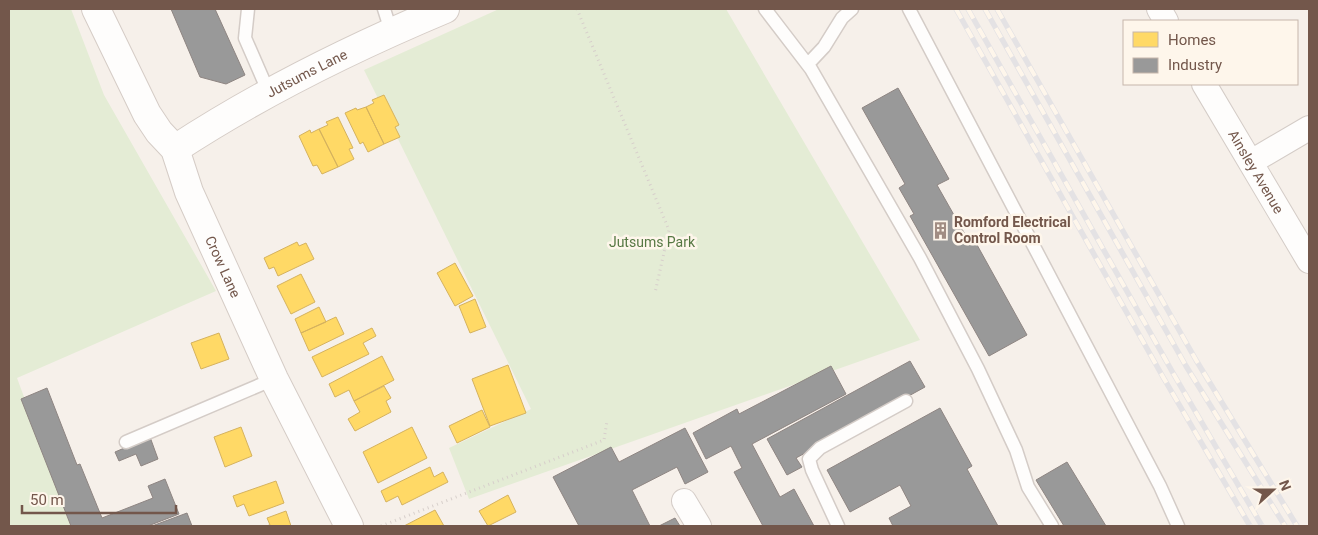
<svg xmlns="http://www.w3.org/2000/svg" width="1318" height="535" font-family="Roboto,sans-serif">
  <rect width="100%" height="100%" fill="#f6f0ea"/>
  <path fill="#e4ecd5" d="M9,9H71L104,95L216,291L17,378L72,526H9Z
    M499,9H726L920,340L469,499L449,448L531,409L364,70Z"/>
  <path fill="#ffd966" stroke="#d5b25e" d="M384,95L399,125L395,127L400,137L384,144L366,107L374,103L372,100Z
    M366,107L384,144L368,152L363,142L360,144L345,113L356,108L357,110Z
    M338,117L353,148L349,149L354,159L338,167L319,129L328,125L326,122Z
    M319,129L338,167L322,174L317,165L313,166L299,136L310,130L311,133Z
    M297,242L299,246L306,243L314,259L278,276L274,267L269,269L264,258Z
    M455,263L473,296L455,306L437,273Z
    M301,274L315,302L291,314L277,286Z
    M475,299L486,327L470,333L459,306Z
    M319,307L326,322L301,333L295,319Z
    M336,317L344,334L309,351L301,333Z
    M372,328L376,336L363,343L369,354L322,377L312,357Z
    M219,333L229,359L201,369L191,343Z
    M382,356L394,380L354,401L349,390L335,397L329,384Z
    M508,365L526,413L490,426L472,379Z
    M384,386L391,398L386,401L391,412L355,431L348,419L360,412L354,401Z
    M482,410L490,427L457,443L449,426Z
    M241,427L252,456L225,467L214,437Z
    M412,427L427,458L378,483L363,452Z
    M430,467L434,477L443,472L448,482L402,505L398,496L386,502L381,491Z
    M276,481L284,503L249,516L244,504L237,507L233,496Z
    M508,495L516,512L488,526L479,511Z
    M435,510L444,526H404Z
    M286,511L291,526H265L270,525L267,518Z"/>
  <path fill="#999" stroke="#8e8582" d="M171,9H215L245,75L226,84L200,77Z
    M898,88L949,179L937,185L971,245L976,243L1027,335L989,356L910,216L914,214L899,188L905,184L862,108Z
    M910,361L925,387L796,458L802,467L787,475L767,439Z
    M831,366L846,394L752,444L780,497L794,489L814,526H763L734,472L742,468L731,446L706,459L693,433L737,409L739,414Z
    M47,388L77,465L80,464L102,518L153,498L148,486L165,479L179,514L148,526H71L21,399Z
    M940,408L972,466L967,469L998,526H893L889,518L911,506L900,485L850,512L827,470Z
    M685,428L708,472L685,484L677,467L632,490L650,526H579L553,477L611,447L619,462Z
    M150,437L158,459L141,466L136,454L119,461L115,452Z
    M1067,462L1106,526H1064L1036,480Z
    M187,513L192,526H152Z
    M675,518L680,526H659Z"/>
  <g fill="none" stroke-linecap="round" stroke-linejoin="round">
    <defs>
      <path id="lane" d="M248,9L245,38L269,93
        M384,9L391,31
        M765,9L811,69L920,258L978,369L1016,450L1028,487L1052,526
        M909,9L1160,486L1178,526
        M808,64L824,47L842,18L852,9
        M126,442L274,379
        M838,526L812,470L809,459L820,448L906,401"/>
      <g id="street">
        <path d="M1159,9L1166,21"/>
        <path id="s1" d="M1204,84L1309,261"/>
        <path d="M1251,162L1309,128"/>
        <path d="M684,501L699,526"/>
      </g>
      <g id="secondary">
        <path id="s2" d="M96,9L147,114L159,132L175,149L189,192L274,379L349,526"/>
        <path id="s3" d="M175,149C259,94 352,48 445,9"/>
      </g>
    </defs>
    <use href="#lane" stroke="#d4ccc7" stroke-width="15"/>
    <use href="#street" stroke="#d4ccc7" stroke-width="26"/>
    <use href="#secondary" stroke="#d5ccc6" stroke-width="30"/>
    <path stroke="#d7cfcb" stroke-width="3" stroke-dasharray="1 4" stroke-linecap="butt" d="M577,9L669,230L655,293
      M381,526L604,440L607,421"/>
    <use href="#lane" stroke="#fefdfc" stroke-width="12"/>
    <use href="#street" stroke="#fefdfc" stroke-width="24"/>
    <use href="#secondary" stroke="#fefdfc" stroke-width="28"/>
    <defs>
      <path id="rail" d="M956,9L1163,377L1250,526
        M968,9L1173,373L1262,526
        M985,9L1186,366L1285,526
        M997,9L1196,360L1297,526"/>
    </defs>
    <use href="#rail" stroke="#e4e2e4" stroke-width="5.5"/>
    <use href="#rail" stroke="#fef6eb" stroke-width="4" stroke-dasharray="11" stroke-linecap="butt"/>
  </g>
  <defs>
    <symbol id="building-bare" viewBox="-9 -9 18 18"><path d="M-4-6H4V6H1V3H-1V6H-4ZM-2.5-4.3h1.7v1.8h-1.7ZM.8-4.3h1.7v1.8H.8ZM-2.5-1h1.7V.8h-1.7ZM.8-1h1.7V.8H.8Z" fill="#a18d83" stroke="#fef6eb" stroke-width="2.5" paint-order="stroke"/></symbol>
  </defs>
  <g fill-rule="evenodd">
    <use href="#building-bare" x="928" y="218" width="25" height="25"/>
  </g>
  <g text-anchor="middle" stroke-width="5" stroke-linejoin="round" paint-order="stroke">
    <g font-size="14" fill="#73574b" stroke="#fef6eb">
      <text dy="5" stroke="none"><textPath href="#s3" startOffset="152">Jutsums Lane</textPath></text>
      <text dy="5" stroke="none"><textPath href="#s1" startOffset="102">Ainsley Avenue</textPath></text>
      <text dy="5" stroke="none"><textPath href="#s2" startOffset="289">Crow Lane</textPath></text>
    </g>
    <g font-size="14" font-weight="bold" fill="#73574b" stroke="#fef6eb" text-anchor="start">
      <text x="954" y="227">Romford Electrical<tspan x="954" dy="16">Control Room</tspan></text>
    </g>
    <g font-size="14" fill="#567843" stroke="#fef6eb">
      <text x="652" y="247">Jutsums Park</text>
    </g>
  </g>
  <rect width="1318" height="535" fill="none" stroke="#73574b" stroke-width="20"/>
  <rect x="1123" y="20" width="175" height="65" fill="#fef6eb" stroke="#c6b6ab"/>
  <rect x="1133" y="32" width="25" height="15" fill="#ffd966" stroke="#c6b6ab"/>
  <text x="1168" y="45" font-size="15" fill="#73574b">Homes</text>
  <rect x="1133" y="58" width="25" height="15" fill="#999999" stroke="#c6b6ab"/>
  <text x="1168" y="70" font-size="15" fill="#73574b">Industry</text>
  <g transform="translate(1273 490) rotate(69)" stroke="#fef6eb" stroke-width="4" paint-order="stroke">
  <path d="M0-4L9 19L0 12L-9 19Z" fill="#73574b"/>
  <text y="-8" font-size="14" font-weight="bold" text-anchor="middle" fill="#73574b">N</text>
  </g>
  <path d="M22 505v8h154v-8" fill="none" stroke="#73574b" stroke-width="2.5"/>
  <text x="30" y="505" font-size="15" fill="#73574b" stroke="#fef6eb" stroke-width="4" paint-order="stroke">50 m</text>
</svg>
